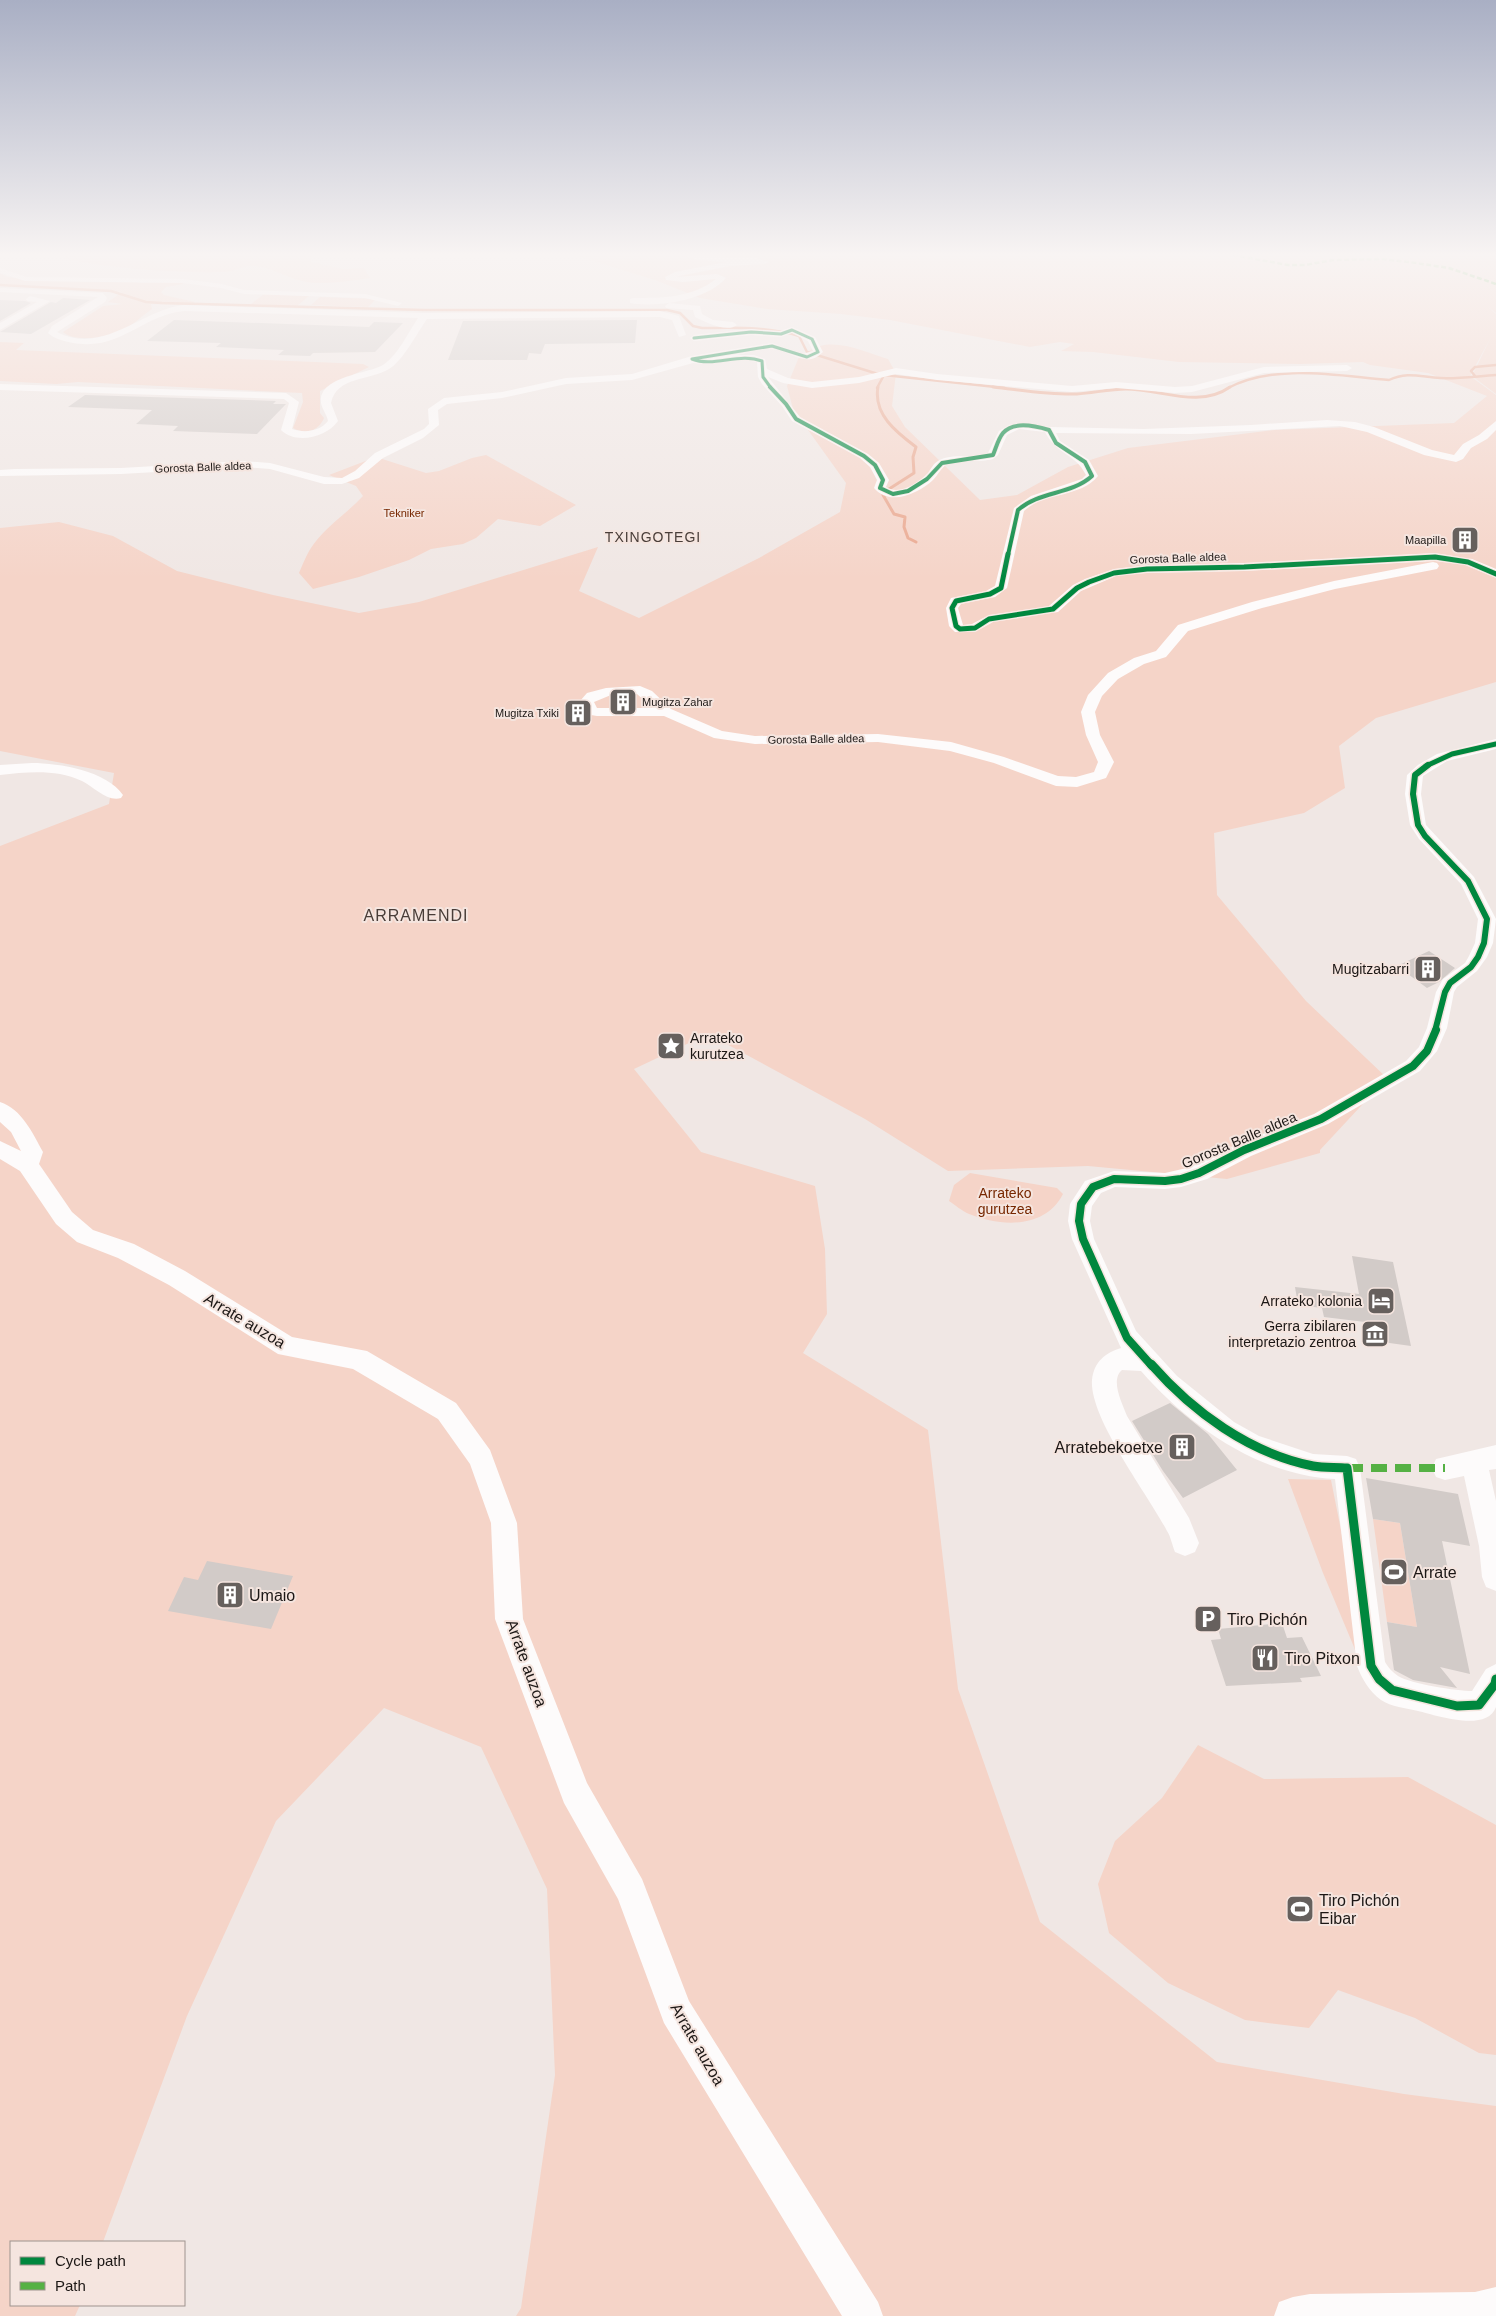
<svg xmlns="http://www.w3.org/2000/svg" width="1496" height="2316" font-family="Helvetica,sans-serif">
  <rect width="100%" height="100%" fill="#f0e7e4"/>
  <path fill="#f5d4c8" d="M74,255H311V262L343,269L364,268L370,278C347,281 324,286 302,281C284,277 270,266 251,266C242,266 234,271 225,272C173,273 112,269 62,258Z
    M574,255H1496V313L1488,307L1496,314V394L1472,376L1491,337L1470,376L1496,395V682L1376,718L1339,746L1345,788L1304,813L1214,833L1217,895L1306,1001L1387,1078L1320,1150V1153L1227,1179L1088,1166L948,1171L865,1119L708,1034L634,1069L701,1152L815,1186L825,1249L827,1314L803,1353L928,1430L958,1689L1040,1922L1217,2062L1404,2094L1496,2106V2316H516L521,2308L555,2075L547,1889L481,1747L384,1708L276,1821L187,2016L103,2242H11V2305H80L75,2316H0V846L109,804L114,773L0,751V528L59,522L113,536L177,571L273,595L359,613L419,602L598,547L579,591L639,618L759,558L840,512L846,483L793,409L787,386L799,357C805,353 813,348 820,346C841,340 868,353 888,359L896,373L892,406L905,427L980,500L1017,495L1068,467L1128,448L1274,430L1454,423L1487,396L1428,373L1370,365L1363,362L1300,364L1179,362L1093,352L1061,351L1074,344L1060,342L1030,347L890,320L841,314L767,309L700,298L655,280Z
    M0,273L7,277L47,281H128L144,283L182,282L183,284L166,287L161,292L164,295L195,302L190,305L151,304L152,309C143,315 134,324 124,330C111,337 74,343 63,332L103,306L123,304L108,302L122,292L0,284Z
    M264,294L309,296L297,306L251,304Z
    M320,297L376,299L368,307L311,305Z
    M0,342L24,343L16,350L363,364L369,367L320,391V413L324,418C319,431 305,435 293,428L303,402L302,393L78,382L56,384L0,381Z
    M486,455L576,505L540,526L498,519L476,538L463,544L431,549L409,560L359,577L313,589L299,573C303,564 307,553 313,545C327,526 347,513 363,496L356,486L329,475L376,457L426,473L439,471L472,458Z
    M970,1173L1057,1188L1063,1194C1045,1229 1001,1227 969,1214C962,1211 955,1205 949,1201L954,1185Z
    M1288,1479L1331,1480L1367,1660L1359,1659L1323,1573Z
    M1373,1519L1400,1523L1417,1627L1387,1622Z
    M1198,1745L1264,1779L1408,1777L1496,1825V2055L1479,2053L1415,2018L1338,1990L1309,2028L1245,2020L1168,1983L1109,1933L1098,1884L1115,1841L1162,1798Z"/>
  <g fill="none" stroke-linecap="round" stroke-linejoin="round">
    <path stroke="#eaa88f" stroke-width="2.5" d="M0,285L111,291L146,302L162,303L424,310H667L680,313L693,326L702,328C735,328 767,326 799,336L807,352L878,374
      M1475,376L1471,371L1475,367L1496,365
      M877,388L884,375L1005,388
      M1228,388C1276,363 1338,376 1389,380C1407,371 1421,377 1440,378C1458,379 1478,376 1496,375"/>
    <path stroke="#eaa88f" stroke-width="3" d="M878,387C873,414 896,432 916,447L913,457L914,473L889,489
      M993,387C1021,390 1049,395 1077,394C1093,393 1110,389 1126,389C1160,389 1199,409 1230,387
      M883,495L894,514L905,517L904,527L908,538L916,542"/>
  </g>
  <path fill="#d2cbc8" d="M63,298L90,300L31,334L0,332L51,302L56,303Z
    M0,300L25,301L31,303L0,321Z
    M174,320L369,327L374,322L403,323L375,352L313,353L310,356L278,355L284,350L216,347L221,343L147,341Z
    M637,320L635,343L545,344L541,354L529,353L527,360H448L463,321Z
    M85,395L276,401L273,404H286L257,434L173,431L178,426L136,424L152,410L68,407Z
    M629,696L632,706H612L610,697Z
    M1429,951L1455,968L1439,982L1427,988L1397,966Z
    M1352,1256L1393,1262L1411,1346L1368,1340L1365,1322L1324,1317L1322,1308L1298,1305L1295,1287L1359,1294Z
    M1170,1403L1208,1434L1237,1470L1183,1498L1163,1471L1132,1421Z
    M1366,1478L1458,1494L1470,1546L1442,1541L1470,1674L1440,1667L1457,1688L1413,1680L1394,1670L1387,1622L1417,1627L1400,1523L1373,1519Z
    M207,1561L293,1576L271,1629L168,1611L184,1577L198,1580Z
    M1282,1623L1287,1638L1302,1637L1321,1676L1300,1678L1302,1682L1226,1686L1211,1640L1221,1639L1218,1629Z"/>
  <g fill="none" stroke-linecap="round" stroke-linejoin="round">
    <path fill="#fdfbfb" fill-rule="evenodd" d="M685,255L756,258L769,262L765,264L730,266L675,277L717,274L726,278C707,300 658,308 630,303V299L633,298C662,298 692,298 716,279L683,282L666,280L665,277L675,272L726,262L698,260Z
      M0,268L26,277L183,279L222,284L244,290L365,294L402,303L398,306L365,298L244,294L221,288L183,283L25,281L0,273Z
      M0,288L103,293L107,298L105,302L57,332C103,356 140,310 184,305L424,313L660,311L679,316L686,335L679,337L672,320L660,317L427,319C417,333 403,361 389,369C369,381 337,376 331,403L338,421C327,437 296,445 281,430L289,403L284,399L0,390V384L286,393L299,402L292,429C304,433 319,432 328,421C327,415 322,409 321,403C318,376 368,374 383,365C398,355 408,333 418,318L184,311C142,315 121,351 73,343C64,341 54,339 48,333L52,326L98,297L0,292Z
      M30,296L50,301L0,330V323L37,302L27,301L26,299Z
      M669,303L700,306L702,314L713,320L733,322L737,325C727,333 705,322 695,317L693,310L666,308L665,306Z
      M792,327L815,337L823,352C805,370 790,349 771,349C760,349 747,353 736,355H754L765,359L767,369L788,378L812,382L859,377L896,368L937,374L1072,386L1116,382L1175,387L1192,386L1264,367L1347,365L1352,368L1347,371L1264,373L1192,392L1175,393L1116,388L1072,392L937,380L896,374L859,383L812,388L783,383L768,377L800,417L868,454L879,463L889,480L886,487C899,496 918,483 928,473C931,469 933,464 938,461C953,452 973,460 988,453L999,431L1009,425L1019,423L1050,427L1144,429L1251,425L1327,420L1355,422L1374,427L1432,450L1454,455L1463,444L1479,435L1496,421V430L1487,439L1471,448L1463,459L1456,462L1424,455L1367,432L1340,426L1191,434L1056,433L1060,441L1089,460L1098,476C1080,498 1044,492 1024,511L1007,588L995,597L961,604L958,608L963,625L972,624L989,615L1049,606L1073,585L1085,579L1114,569L1147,565L1244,563L1435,553L1472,559L1496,569V578L1465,565L1435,561L1244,571L1147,573L1116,576L1081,591L1058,612L993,622L975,632H955L949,626L946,608L951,598L986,591L995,586L1014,508L1031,496L1082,479L1086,475C1075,453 1057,455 1045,432L1019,429L1007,435L998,455L993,459C979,463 959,458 946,465C941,468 938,475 933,480C919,493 890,507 874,488L877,480L870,467L860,458L792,421L782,406L762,384L758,377L757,362L745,360L705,364L693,363L632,380L566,384L502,398L447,404L438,410L439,425L423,438L383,458L359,478L342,484H324L270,469L243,467L121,474L0,476V470L15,469L121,468L243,461L270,463L324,477L342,478L355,471L375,453L424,429L429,424L428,409L444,398L502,392L566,378L632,374L692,356L772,343L802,354L813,351L808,341L792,333L781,337L751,335L694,341L690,338L694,335L751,329L780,331Z
      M1433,562L1437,563L1439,566L1437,569L1335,589L1262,608L1188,631L1166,657L1144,664L1118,679L1102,696L1095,712L1100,735L1114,762L1106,778L1077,787L1056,786L994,763L950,751L878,742L755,744L714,738L664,716H597L585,714L580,701L587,693L606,688L640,686L652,691L671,709L722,731L755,736L878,734L951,742L1004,757L1058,776L1076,777L1094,772L1098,762L1086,735L1081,712L1088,695L1108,673L1134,658L1156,651L1178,625L1252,602L1334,581ZM637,694L653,708H597L594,702L611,695Z
      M1496,739V749L1447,761L1423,776L1421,794L1426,825L1474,877L1496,919L1493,943L1487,957L1477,971L1457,987L1454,992L1447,1028L1437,1051L1420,1071L1328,1124L1251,1156L1207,1179L1181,1187L1165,1189L1115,1187L1101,1193L1092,1206L1090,1221L1094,1239L1136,1331L1177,1376L1234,1422L1259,1436L1313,1454L1347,1456L1356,1459L1360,1468L1385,1662C1388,1667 1392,1672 1398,1676C1411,1684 1457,1691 1472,1691L1486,1669L1496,1664C1496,1675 1496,1698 1496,1707C1487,1733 1435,1715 1418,1711C1406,1708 1391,1707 1381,1700C1369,1691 1362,1679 1357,1666L1335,1479C1259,1475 1190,1427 1141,1371L1122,1370C1110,1380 1122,1403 1127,1416L1189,1518L1199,1543L1195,1552L1185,1556L1175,1552C1172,1545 1171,1537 1167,1531C1149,1496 1089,1418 1092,1380C1094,1362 1105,1353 1121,1348L1072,1239L1068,1221L1070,1204L1085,1181L1114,1171L1165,1173L1191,1167L1237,1144L1314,1114L1406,1061L1419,1047L1427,1028L1436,992L1443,979L1465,963L1469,956L1475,943L1478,919L1461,884L1419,839L1410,825L1405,794L1407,775L1418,765L1437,754Z
      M32,763C59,763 107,771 123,795L121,798C107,802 94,787 82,781C56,769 28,772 0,775V765Z
      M0,1102C22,1109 33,1134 43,1152L39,1164L72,1212L93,1230L134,1244L185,1271L292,1337L367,1351L456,1403L490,1450L517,1523L523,1619L587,1783L642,1879L689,2001L878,2302L883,2316H842L664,2023L618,1899L564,1803L495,1619L491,1523L470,1464L438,1419L353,1369L278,1354L169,1285L118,1258L77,1242L56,1224L20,1171L0,1159V1141L21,1151L11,1132L0,1122Z
      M1496,1445V1469L1489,1470L1496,1501V1591L1486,1587L1482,1577L1479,1546L1464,1476L1445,1480L1436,1477L1432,1468L1436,1459Z
      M1496,2287V2316H1274L1279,2302L1293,2297L1310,2294L1475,2292Z"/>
    <path stroke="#55b144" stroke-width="2.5" stroke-dasharray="5 2.5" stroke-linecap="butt" d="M1233,255L1288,265H1305L1333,260L1381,259L1409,262L1449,268L1496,284"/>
    <path stroke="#55b144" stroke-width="8" stroke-dasharray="16 8" stroke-linecap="butt" d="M1347,1468H1445"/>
    <defs>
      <path id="cycleway-far5" d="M694,338L751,332L781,334L792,330L812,339L818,352L807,357L772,346L692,359C714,368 739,352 762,361L763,377L771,388"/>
      <path id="cycleway-far4" d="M770,387L786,404L796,419L864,456L875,465L883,480L880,488L893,494L908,491L927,479L942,463L993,455C996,448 998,439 1003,433C1013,421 1036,426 1049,430L1056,443L1085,462L1092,476C1071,495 1039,491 1018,510L1008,555"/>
      <path id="cycleway-far3" d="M1008,554L1001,588L990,594L956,601L952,608L956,626L960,629L975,628L989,619L1053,609L1077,588L1089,582L1114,573L1147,569L1244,567L1435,557L1468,562L1496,574
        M1426,766L1452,754L1496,744"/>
      <path id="cycleway-far2" d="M1428,765L1415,775L1413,794L1418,825L1425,836L1468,881L1487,919L1484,943L1478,957L1471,967L1450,983L1445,992L1435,1031"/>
      <path id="cycleway-far1" d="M1152,1366L1127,1338L1083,1239L1079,1221L1081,1204L1093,1187L1114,1179L1165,1181L1181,1179L1199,1173L1244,1150L1321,1119L1413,1066L1427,1051L1436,1030"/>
      <path id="cycleway" d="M1151,1364C1193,1412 1249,1453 1313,1466C1324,1468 1336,1467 1347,1468L1371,1666L1379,1679L1392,1690L1457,1706L1479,1705L1495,1684L1496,1679"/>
    </defs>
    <use href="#cycleway-far5" stroke="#f5e5df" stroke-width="4.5"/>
    <use href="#cycleway-far4" stroke="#f5e5df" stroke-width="5.5"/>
    <use href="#cycleway-far3" stroke="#f5e5df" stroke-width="7"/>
    <use href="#cycleway-far2" stroke="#f5e5df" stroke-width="9"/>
    <use href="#cycleway-far1" stroke="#f5e5df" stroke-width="11"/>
    <use href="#cycleway" stroke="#f5e5df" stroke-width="12"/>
    <use href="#cycleway-far5" stroke="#00873e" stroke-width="3"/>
    <use href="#cycleway-far4" stroke="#00873e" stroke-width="4"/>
    <use href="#cycleway-far3" stroke="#00873e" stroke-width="5"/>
    <use href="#cycleway-far2" stroke="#00873e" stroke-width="6"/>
    <use href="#cycleway-far1" stroke="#00873e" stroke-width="8"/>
    <use href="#cycleway" stroke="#00873e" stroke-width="9"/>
  </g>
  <linearGradient id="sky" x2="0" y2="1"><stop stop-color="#a9afc4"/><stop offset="0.44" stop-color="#f8f4f3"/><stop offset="1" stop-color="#f8f4f3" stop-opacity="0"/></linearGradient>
  <rect width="1496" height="579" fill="url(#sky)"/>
  <defs>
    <symbol id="building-square" viewBox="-11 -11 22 22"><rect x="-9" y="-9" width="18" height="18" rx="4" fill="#66605d" stroke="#f5e5df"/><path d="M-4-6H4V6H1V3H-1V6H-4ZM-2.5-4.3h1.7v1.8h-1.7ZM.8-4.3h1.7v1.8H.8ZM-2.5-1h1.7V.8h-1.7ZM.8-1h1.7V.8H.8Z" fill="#fff"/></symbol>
    <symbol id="sight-square" viewBox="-11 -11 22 22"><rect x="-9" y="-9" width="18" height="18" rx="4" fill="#66605d" stroke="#f5e5df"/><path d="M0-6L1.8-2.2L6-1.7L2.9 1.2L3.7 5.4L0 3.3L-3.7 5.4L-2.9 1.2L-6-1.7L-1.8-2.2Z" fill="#fff"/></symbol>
    <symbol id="hotel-square" viewBox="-11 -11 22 22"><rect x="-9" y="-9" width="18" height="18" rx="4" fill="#66605d" stroke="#f5e5df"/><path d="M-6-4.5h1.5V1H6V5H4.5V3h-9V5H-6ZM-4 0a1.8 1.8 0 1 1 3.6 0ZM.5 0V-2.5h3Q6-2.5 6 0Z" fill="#fff"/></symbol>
    <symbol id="museum-square" viewBox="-11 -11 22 22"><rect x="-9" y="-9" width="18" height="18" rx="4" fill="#66605d" stroke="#f5e5df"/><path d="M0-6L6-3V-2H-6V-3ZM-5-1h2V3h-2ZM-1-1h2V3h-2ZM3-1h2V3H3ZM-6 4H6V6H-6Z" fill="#fff"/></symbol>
    <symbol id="stadium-square" viewBox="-11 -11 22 22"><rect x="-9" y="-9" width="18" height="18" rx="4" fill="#66605d" stroke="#f5e5df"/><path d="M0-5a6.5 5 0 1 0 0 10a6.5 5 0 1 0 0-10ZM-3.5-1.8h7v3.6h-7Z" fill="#fff"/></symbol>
    <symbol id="parking-square" viewBox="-11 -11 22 22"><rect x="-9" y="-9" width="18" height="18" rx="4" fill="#66605d" stroke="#f5e5df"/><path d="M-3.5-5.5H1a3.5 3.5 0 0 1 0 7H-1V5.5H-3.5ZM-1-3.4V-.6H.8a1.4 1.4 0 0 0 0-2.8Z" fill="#fff"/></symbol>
    <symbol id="restaurant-square" viewBox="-11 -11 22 22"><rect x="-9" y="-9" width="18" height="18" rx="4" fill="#66605d" stroke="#f5e5df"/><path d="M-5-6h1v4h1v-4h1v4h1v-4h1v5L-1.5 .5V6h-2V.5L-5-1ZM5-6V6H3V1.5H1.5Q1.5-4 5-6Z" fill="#fff"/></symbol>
  </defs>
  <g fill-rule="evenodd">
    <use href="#building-square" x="1449" y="524" width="32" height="32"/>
    <use href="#building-square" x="607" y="686" width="32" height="32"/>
    <use href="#building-square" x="562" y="697" width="32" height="32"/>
    <use href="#building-square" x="1412" y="953" width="32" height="32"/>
    <use href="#sight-square" x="655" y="1030" width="32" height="32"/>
    <use href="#hotel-square" x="1365" y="1285" width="32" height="32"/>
    <use href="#museum-square" x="1359" y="1318" width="32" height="32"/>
    <use href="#building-square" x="1166" y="1431" width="32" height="32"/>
    <use href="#stadium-square" x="1378" y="1556" width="32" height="32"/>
    <use href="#building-square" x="214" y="1579" width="32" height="32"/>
    <use href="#parking-square" x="1192" y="1603" width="32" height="32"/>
    <use href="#restaurant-square" x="1249" y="1642" width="32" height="32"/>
    <use href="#stadium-square" x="1284" y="1893" width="32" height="32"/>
  </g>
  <g text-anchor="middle" stroke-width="4" stroke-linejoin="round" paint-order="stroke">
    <g font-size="11" fill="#1c1715" stroke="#f5e5df">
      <text transform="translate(203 467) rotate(-2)" y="4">Gorosta Balle aldea</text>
      <text transform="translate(1178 558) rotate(-2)" y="4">Gorosta Balle aldea</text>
      <text transform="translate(816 739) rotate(-1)" y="4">Gorosta Balle aldea</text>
    </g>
    <g font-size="11" fill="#772700" stroke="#f5e5df">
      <text x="404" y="517">Tekniker</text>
    </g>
    <g font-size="11" fill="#1c1715" stroke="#f5e5df" text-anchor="end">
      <text x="1446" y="544">Maapilla</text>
      <text x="642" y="706" text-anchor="start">Mugitza Zahar</text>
      <text x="559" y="717">Mugitza Txiki</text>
    </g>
    <g font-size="14" letter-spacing="1" fill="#493d38" stroke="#f5e5df">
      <text x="653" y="542">TXINGOTEGI</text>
    </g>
    <g font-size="14" fill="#1c1715" stroke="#f5e5df" text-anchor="end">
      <text x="1409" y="974">Mugitzabarri</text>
      <text x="690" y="1043" text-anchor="start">Arrateko<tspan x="690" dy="16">kurutzea</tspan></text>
      <text x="1362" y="1306">Arrateko kolonia</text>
      <text x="1356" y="1331">Gerra zibilaren<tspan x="1356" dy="16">interpretazio zentroa</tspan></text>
    </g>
    <g font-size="14" fill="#1c1715" stroke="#f5e5df">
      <text transform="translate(1239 1140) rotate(-23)" y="5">Gorosta Balle aldea</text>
    </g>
    <g font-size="14" fill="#772700" stroke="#f5e5df">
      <text x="1005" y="1198">Arrateko<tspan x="1005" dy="16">gurutzea</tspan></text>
    </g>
    <g font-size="16" letter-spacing="1" fill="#493d38" stroke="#f5e5df">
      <text x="416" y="921">ARRAMENDI</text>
    </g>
    <g font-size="16" fill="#1c1715" stroke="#f5e5df">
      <text transform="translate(245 1320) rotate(31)" y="6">Arrate auzoa</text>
      <text transform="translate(527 1663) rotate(70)" y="6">Arrate auzoa</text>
      <text transform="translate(698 2044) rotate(60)" y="6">Arrate auzoa</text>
    </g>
    <g font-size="16" fill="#1c1715" stroke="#f5e5df" text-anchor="start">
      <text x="1163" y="1453" text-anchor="end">Arratebekoetxe</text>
      <text x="1413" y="1578">Arrate</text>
      <text x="249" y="1601">Umaio</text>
      <text x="1227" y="1625">Tiro Pichón</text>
      <text x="1284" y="1664">Tiro Pitxon</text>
      <text x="1319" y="1906">Tiro Pichón<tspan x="1319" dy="18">Eibar</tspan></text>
    </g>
  </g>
  <rect x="10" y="2241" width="175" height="65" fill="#f5e5df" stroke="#9e938e"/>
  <rect x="20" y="2257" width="25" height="8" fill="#00873e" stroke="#9e938e"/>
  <text x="55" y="2266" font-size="15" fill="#1c1715">Cycle path</text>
  <rect x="20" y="2282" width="25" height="8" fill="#55b144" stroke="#9e938e"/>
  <text x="55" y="2291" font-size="15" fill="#1c1715">Path</text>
</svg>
